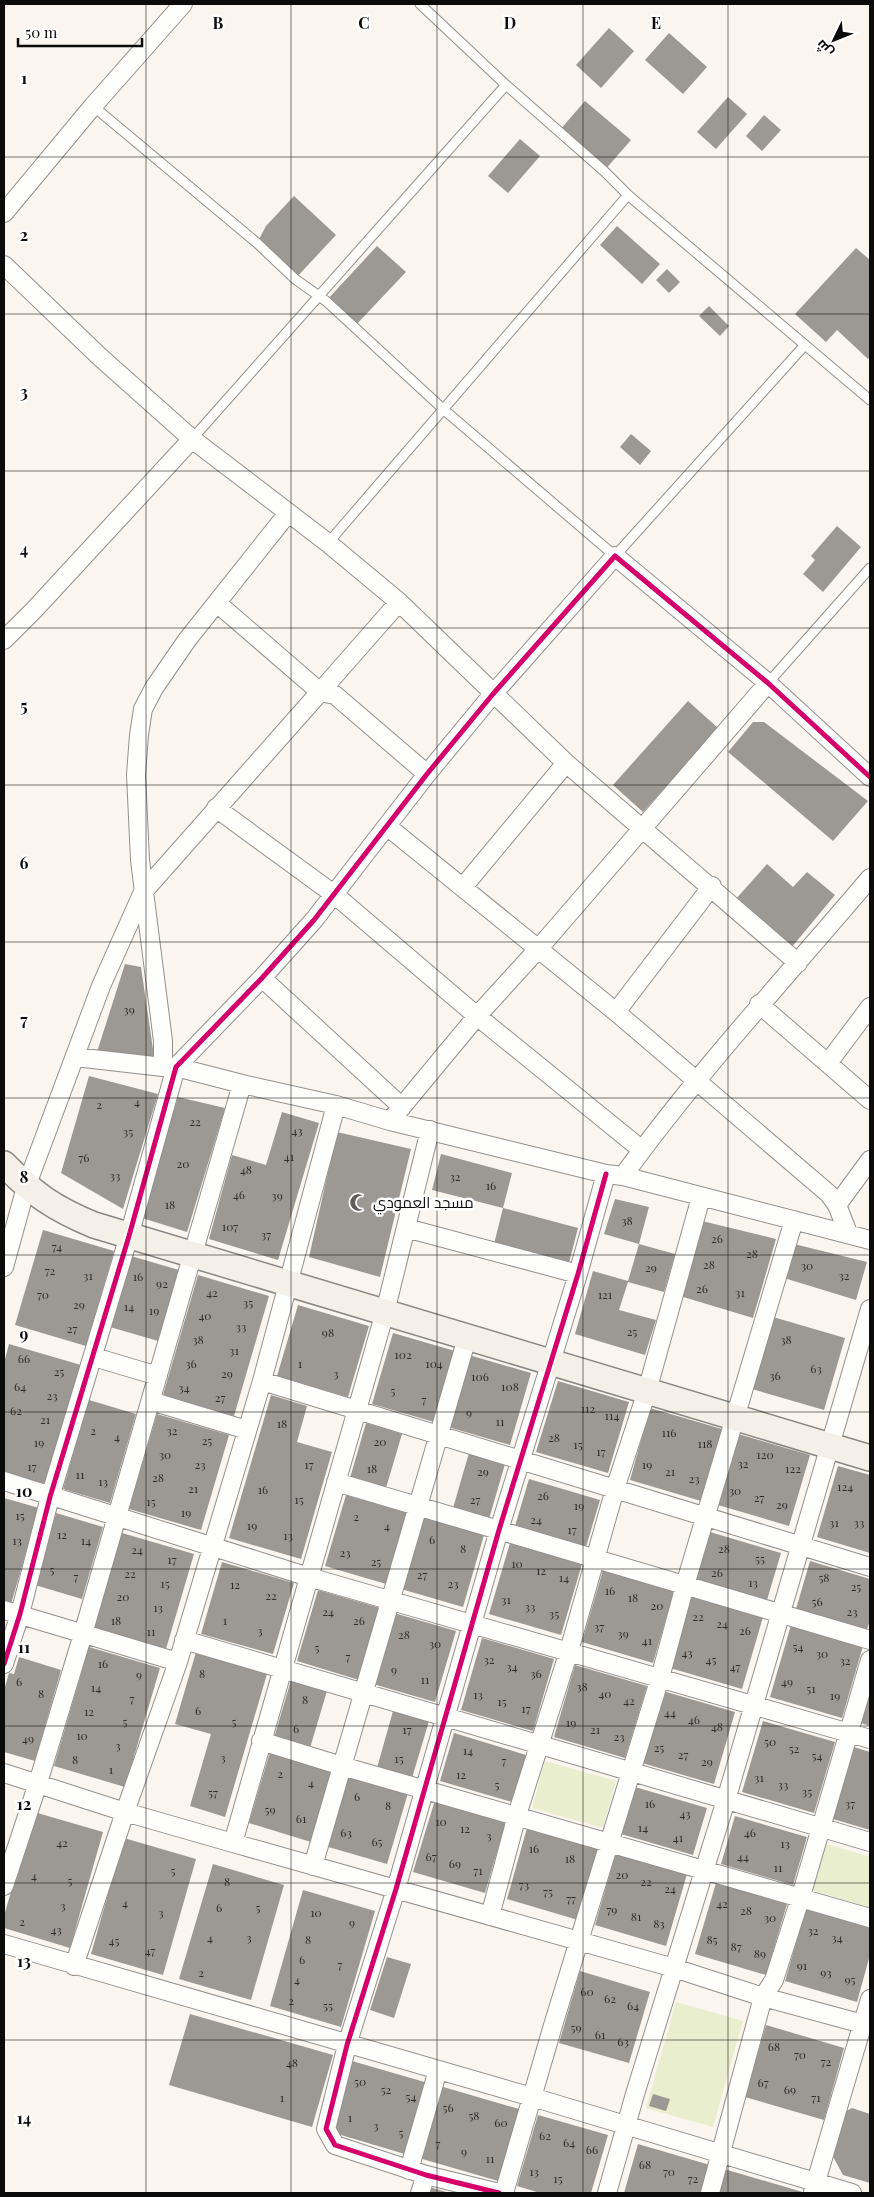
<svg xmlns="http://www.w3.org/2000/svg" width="874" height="2197" font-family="'Playfair Display',Cairo,serif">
  <rect width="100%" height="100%" fill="#faf5ee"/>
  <path fill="#e8eece" d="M545,1761L616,1781L603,1828L532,1808Z
    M826,1844L870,1857V1908L813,1890Z
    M676,2002L743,2021L713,2127L646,2108Z"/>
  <path fill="#9c9894" d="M609,28L634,51L601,88L576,65Z
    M669,33L707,67L683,94L645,60Z
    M728,97L747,114L716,149L697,132Z
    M585,101L631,140L604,171L559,131Z
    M764,115L781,130L762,151L746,136Z
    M520,139L540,156L508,193L488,176Z
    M294,196L336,235L295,279L257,243L266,226Z
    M617,226L660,264L642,284L600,245Z
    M377,246L406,272L354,327L326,301Z
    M856,248L870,260V357L868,359L837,330L826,342L795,314Z
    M667,269L680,282L669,293L656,280Z
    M709,306L729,326L720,336L699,316Z
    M631,434L651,451L640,465L620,447Z
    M837,526L861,547L823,592L803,574L815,560L811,556Z
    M688,701L718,728L643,812L613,785Z
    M753,722H764L868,801L833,841L728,752Z
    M767,864L793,887L807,872L835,895L791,948L735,900Z
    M125,964L141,967L155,1063L97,1052Z
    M89,1076L158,1094L123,1209L61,1173Z
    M178,1097L225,1108L187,1232L142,1218Z
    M282,1112L319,1123L278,1260L209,1239L232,1155L266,1165Z
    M337,1132L411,1149L380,1277L309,1257Z
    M441,1154L512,1173L503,1208L432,1190Z
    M615,1199L649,1207L639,1244L675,1254L664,1292L628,1282L619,1310L656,1320L645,1355L575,1334L593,1271L628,1281L639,1244L604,1234Z
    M503,1208L578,1228L569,1263L494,1244Z
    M702,1221L776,1239L753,1318L680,1296Z
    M43,1230L114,1251L86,1346L15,1325Z
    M794,1244L867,1262L856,1300L784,1278Z
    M131,1256L179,1270L158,1341L110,1327Z
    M198,1275L269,1296L234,1416L163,1395Z
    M298,1305L369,1326L348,1397L277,1376Z
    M773,1317L845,1338L824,1410L752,1389Z
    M393,1333L455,1351L434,1422L372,1404Z
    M9,1344L81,1365L46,1484L4,1472V1363Z
    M469,1355L531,1373L510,1445L448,1427Z
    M558,1381L629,1402L608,1473L536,1452Z
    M271,1395L307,1406L297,1442L332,1452L301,1559L229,1538Z
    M89,1400L136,1414L110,1503L63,1489Z
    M650,1408L722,1429L701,1501L630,1480Z
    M157,1414L229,1435L201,1530L129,1509Z
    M366,1423L402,1434L386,1488L350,1478Z
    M738,1434L810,1455L789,1526L718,1505Z
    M469,1453L505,1464L489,1519L453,1508Z
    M838,1466L870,1475V1553L817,1537Z
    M529,1479L600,1500L586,1547L515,1526Z
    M346,1495L408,1513L386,1584L325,1566Z
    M4,1498L39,1508L11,1604L4,1601Z
    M56,1513L103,1527L82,1599L35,1585Z
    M422,1517L484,1535L463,1607L401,1589Z
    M710,1532L781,1553L767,1600L696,1579Z
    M122,1533L194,1554L166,1649L94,1628Z
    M510,1543L582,1564L561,1635L489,1614Z
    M810,1561L870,1579V1620L867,1630L796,1609Z
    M222,1562L294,1583L273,1654L201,1634Z
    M603,1570L674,1591L653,1663L582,1642Z
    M318,1590L380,1608L359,1680L297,1661Z
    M691,1596L763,1617L742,1689L670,1668Z
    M394,1613L456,1631L435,1702L373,1684Z
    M791,1625L863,1646L842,1718L770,1697Z
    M482,1638L554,1659L533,1731L461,1710Z
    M89,1647L160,1668L125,1787L54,1766Z
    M196,1652L267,1674L225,1817L190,1806L211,1734L175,1724Z
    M19,1657L61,1670L35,1761L4,1752V1690L9,1673L14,1674Z
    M575,1665L647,1686L625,1758L554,1737Z
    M291,1680L327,1691L310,1748L274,1738Z
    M663,1691L735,1712L714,1784L642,1763Z
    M870,1693V1726L861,1723Z
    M393,1711L429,1721L412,1778L377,1768Z
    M763,1721L835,1742L814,1813L742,1792Z
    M454,1733L526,1755L512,1802L440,1781Z
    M854,1747L870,1752V1830L833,1819Z
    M270,1752L332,1770L311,1842L249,1823Z
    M346,1774L408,1793L387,1864L325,1846Z
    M635,1787L707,1808L693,1855L621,1834Z
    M435,1800L506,1821L485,1893L413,1872Z
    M34,1812L103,1832L70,1948L4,1928V1916Z
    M735,1816L807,1837L793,1885L721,1864Z
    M527,1828L599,1848L578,1920L507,1899Z
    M124,1838L196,1859L163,1975L91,1954Z
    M616,1853L687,1874L666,1946L595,1925Z
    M213,1864L284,1885L251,2000L179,1979Z
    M716,1883L787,1904L766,1975L695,1954Z
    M303,1890L375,1911L341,2027L270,2006Z
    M806,1909L870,1928V1955L857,2002L785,1981Z
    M387,1957L411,1964L394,2018L370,2010Z
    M580,1971L650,1992L629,2063L559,2043Z
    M190,2014L333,2055L312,2127L169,2085Z
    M766,2025L844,2048L824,2120L745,2097Z
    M352,2061L428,2083L408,2155L331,2132Z
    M440,2086L519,2109L498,2181L419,2158Z
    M653,2094L670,2099L666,2111L649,2106Z
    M852,2108L870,2114V2183L843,2175L830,2151L841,2114Z
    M538,2115L608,2135L591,2193H540L517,2186Z
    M638,2144L710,2165L701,2193H624Z
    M724,2169L806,2193H717Z
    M429,2187L450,2193H427Z"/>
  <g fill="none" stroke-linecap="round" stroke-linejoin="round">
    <defs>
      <path id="lane" d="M420,4L506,85L604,171L628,195L870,400
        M93,106L257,243L295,279L326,301L443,409L615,556L804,346
        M192,439L506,85
        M328,543L628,195
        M768,683L870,568"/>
      <path id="street" d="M4,213L93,106L183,4
        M4,265L100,357L192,439L328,543L399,602L566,763L798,963
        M217,603L320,692L399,602
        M4,640L34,610L192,439
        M216,808L335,895L477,1016L642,1150
        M388,827L616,1012L829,1194L837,1205L848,1233
        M463,887L566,763
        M262,978L402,1107
        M759,1004L870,1100
        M616,1012L712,886
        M75,1057L163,1067H176L242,1084L336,1105L390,1121L606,1174L623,1176L870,1240
        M828,1063L870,1007
        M163,1067V1041L140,860L136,775L139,735L143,709L154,688L187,640L288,513
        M390,1121L477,1016L539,948L768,683
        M623,1176C699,1071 787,976 870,878
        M837,1205L870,1160
        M406,1228L578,1274
        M4,1267L26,1187L101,986L143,892L320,692L335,695L427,774
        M94,1357L158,1376
        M262,1381L870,1567
        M151,1401L247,1430
        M4,1481L309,1577L870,1739
        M336,1482L870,1640
        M4,1610L178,1662
        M184,1640L870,1842
        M4,1664L20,1614L50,1497L129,1236L176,1067L262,978L314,920L427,774L493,694L615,556L768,683L870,777
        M261,1741L342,1766L870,1918
        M4,1773L125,1812L233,1843L674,1968L763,1997L870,2026
        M233,1843L385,1312L430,1130
        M313,1866L467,1338
        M4,1886L38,1783L83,1634L242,1084
        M490,1916L517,1815L569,1651L615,1489L647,1391L701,1197
        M4,1944L532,2097L852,2193
        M74,1966L125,1812L178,1662L262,1381L336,1105
        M409,2170L438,2070
        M813,2192L870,1999
        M420,2193L426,2175
        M499,2193L426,2175L335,2145L326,2129L347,2045L396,1889L499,1530L578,1274L606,1174
        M504,2193L554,2022L660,1678L685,1585L794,1220
        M607,2193L635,2094L726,1800L870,1309
        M710,2193L763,1997L774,1980L801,1896L870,1660"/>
      <path id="secondary" d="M4,1164C33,1194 55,1209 94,1225L870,1458"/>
    </defs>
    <use href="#lane" stroke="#93908d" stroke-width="11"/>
    <use href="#street" stroke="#93908d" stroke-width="20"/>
    <use href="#secondary" stroke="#898784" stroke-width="28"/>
    <use href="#lane" stroke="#fefefc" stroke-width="9"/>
    <use href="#street" stroke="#fefefc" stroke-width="18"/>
    <use href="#secondary" stroke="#f4f0e8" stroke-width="25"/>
    <defs>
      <path id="cycleway" d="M4,1664L20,1614L50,1497L129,1236L176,1067L262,978L314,920L427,774L493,694L615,556L768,683L870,777
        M499,2193L426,2175L335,2145L326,2129L347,2045L396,1889L499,1530L578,1274L606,1174"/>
    </defs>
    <use href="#cycleway" stroke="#fff" stroke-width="8"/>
    <use href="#cycleway" stroke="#d6006c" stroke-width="5"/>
  </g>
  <path fill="none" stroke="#0b0b0b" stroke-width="1" stroke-opacity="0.55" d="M146,4V2193M291,4V2193M437,4V2193M583,4V2193M728,4V2193M4,157H870M4,314H870M4,471H870M4,628H870M4,785H870M4,942H870M4,1098H870M4,1255H870M4,1412H870M4,1569H870M4,1726H870M4,1883H870M4,2040H870"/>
  <defs>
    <symbol id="mosque-bare" viewBox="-9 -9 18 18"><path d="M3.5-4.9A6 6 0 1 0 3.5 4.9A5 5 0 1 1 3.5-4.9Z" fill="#5f5d5a" stroke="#fff" stroke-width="2.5" paint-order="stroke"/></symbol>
  </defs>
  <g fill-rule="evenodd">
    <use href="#mosque-bare" x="346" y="1190" width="25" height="25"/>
  </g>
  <g text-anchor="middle" stroke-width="5" stroke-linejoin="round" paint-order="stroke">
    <g font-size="12" fill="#2f2e2d">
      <text x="129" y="1014">39</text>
      <text x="137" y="1106">4</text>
      <text x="99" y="1109">2</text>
      <text x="195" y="1126">22</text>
      <text x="297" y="1135">43</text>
      <text x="128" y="1136">35</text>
      <text x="289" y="1161">41</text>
      <text x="84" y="1162">76</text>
      <text x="183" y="1168">20</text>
      <text x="246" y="1174">48</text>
      <text x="115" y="1180">33</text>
      <text x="455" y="1181">32</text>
      <text x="491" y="1190">16</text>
      <text x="239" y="1199">46</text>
      <text x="277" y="1200">39</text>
      <text x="170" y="1209">18</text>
      <text x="627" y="1225">38</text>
      <text x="230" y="1231">107</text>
      <text x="266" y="1239">37</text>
      <text x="717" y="1243">26</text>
      <text x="57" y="1251">74</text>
      <text x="752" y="1258">28</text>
      <text x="709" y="1269">28</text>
      <text x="807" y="1270">30</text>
      <text x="651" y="1272">29</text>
      <text x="50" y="1275">72</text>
      <text x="88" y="1280">31</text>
      <text x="844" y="1280">32</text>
      <text x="138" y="1281">16</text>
      <text x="162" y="1288">92</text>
      <text x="702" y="1293">26</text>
      <text x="212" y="1297">42</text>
      <text x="740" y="1297">31</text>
      <text x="43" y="1299">70</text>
      <text x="605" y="1299">121</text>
      <text x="248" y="1307">35</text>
      <text x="79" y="1309">29</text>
      <text x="129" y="1311">14</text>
      <text x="154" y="1315">19</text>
      <text x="205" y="1320">40</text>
      <text x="241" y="1331">33</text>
      <text x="72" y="1333">27</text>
      <text x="632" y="1336">25</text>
      <text x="328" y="1337">98</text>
      <text x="198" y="1344">38</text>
      <text x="786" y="1344">38</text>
      <text x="234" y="1355">31</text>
      <text x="403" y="1359">102</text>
      <text x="24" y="1363">66</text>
      <text x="191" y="1368">36</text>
      <text x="300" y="1368">1</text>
      <text x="434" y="1368">104</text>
      <text x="816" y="1373">63</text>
      <text x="59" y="1376">25</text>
      <text x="227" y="1378">29</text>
      <text x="336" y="1378">3</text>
      <text x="775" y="1380">36</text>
      <text x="480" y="1381">106</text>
      <text x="20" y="1391">64</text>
      <text x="510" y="1391">108</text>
      <text x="184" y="1392">34</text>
      <text x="393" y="1395">5</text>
      <text x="52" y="1400">23</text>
      <text x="220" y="1402">27</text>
      <text x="424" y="1404">7</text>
      <text x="588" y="1413">112</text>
      <text x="16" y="1415">62</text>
      <text x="469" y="1417">9</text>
      <text x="612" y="1420">114</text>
      <text x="45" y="1424">21</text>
      <text x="500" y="1426">11</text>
      <text x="282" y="1428">18</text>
      <text x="93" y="1435">2</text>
      <text x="172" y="1435">32</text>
      <text x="669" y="1437">116</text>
      <text x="117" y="1441">4</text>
      <text x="554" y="1442">28</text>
      <text x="207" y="1445">25</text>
      <text x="380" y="1446">20</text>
      <text x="39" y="1447">19</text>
      <text x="705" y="1448">118</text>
      <text x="578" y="1449">15</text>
      <text x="601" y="1456">17</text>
      <text x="165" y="1459">30</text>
      <text x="765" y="1459">120</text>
      <text x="743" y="1468">32</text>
      <text x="200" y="1469">23</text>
      <text x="309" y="1469">17</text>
      <text x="647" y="1469">19</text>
      <text x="32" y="1471">17</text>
      <text x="372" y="1473">18</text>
      <text x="793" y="1473">122</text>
      <text x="483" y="1476">29</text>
      <text x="670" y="1476">21</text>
      <text x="80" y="1479">11</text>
      <text x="158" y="1482">28</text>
      <text x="694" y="1483">23</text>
      <text x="103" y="1486">13</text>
      <text x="845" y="1491">124</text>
      <text x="193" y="1493">21</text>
      <text x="263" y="1494">16</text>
      <text x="735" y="1495">30</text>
      <text x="543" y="1500">26</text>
      <text x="759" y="1502">27</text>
      <text x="299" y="1504">15</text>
      <text x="475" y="1504">27</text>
      <text x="151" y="1506">15</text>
      <text x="782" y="1509">29</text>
      <text x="579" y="1510">19</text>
      <text x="186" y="1517">19</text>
      <text x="20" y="1520">15</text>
      <text x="356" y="1521">2</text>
      <text x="536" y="1524">24</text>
      <text x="834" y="1527">31</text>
      <text x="859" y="1527">33</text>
      <text x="252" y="1530">19</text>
      <text x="387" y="1530">4</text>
      <text x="572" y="1534">17</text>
      <text x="62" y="1539">12</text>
      <text x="288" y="1540">13</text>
      <text x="432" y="1544">6</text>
      <text x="17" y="1545">13</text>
      <text x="86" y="1545">14</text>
      <text x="463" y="1553">8</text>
      <text x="724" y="1553">28</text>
      <text x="137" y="1554">24</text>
      <text x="345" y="1557">23</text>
      <text x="760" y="1563">55</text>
      <text x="172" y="1564">17</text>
      <text x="376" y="1566">25</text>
      <text x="517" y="1568">10</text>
      <text x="52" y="1574">5</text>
      <text x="541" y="1575">12</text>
      <text x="717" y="1577">26</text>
      <text x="130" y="1578">22</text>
      <text x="422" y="1579">27</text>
      <text x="76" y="1581">7</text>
      <text x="564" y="1582">14</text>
      <text x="824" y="1582">58</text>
      <text x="753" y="1587">13</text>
      <text x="165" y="1588">15</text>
      <text x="453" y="1588">23</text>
      <text x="235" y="1589">12</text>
      <text x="856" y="1591">25</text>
      <text x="610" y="1595">16</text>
      <text x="271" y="1600">22</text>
      <text x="123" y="1601">20</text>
      <text x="633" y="1602">18</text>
      <text x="506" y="1604">31</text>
      <text x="817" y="1606">56</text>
      <text x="657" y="1610">20</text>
      <text x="530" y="1611">33</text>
      <text x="158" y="1612">13</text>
      <text x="328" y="1616">24</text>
      <text x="852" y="1616">23</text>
      <text x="554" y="1618">35</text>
      <text x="698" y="1621">22</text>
      <text x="116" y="1625">18</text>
      <text x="225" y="1625">1</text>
      <text x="359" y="1625">26</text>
      <text x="722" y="1628">24</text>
      <text x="599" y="1631">37</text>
      <text x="260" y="1635">3</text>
      <text x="745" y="1635">26</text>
      <text x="151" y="1636">11</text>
      <text x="623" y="1638">39</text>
      <text x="404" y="1639">28</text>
      <text x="647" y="1645">41</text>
      <text x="435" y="1648">30</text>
      <text x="798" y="1651">54</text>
      <text x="317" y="1652">5</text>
      <text x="687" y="1657">43</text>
      <text x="822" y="1658">30</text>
      <text x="348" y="1661">7</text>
      <text x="489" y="1664">32</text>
      <text x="711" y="1664">45</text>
      <text x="845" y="1665">32</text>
      <text x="103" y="1668">16</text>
      <text x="512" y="1671">34</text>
      <text x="735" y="1671">47</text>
      <text x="394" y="1674">9</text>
      <text x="202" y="1678">8</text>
      <text x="536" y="1678">36</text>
      <text x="139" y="1679">9</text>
      <text x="425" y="1684">11</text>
      <text x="19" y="1686">6</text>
      <text x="787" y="1686">49</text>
      <text x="582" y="1691">38</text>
      <text x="96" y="1692">14</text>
      <text x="811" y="1693">51</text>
      <text x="41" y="1698">8</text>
      <text x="605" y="1698">40</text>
      <text x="478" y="1699">13</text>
      <text x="835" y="1700">19</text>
      <text x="132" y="1703">7</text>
      <text x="305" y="1704">8</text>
      <text x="629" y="1705">42</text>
      <text x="502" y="1706">15</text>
      <text x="526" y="1713">17</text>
      <text x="198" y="1715">6</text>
      <text x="89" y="1716">12</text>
      <text x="670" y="1717">44</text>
      <text x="694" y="1724">46</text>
      <text x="125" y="1726">5</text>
      <text x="234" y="1726">5</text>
      <text x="571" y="1727">19</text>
      <text x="717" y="1731">48</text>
      <text x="296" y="1733">6</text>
      <text x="407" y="1734">17</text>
      <text x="595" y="1734">21</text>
      <text x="82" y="1740">10</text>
      <text x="619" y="1741">23</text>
      <text x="28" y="1743">49</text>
      <text x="770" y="1746">50</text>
      <text x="118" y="1750">3</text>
      <text x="659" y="1752">25</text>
      <text x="794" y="1753">52</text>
      <text x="468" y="1755">14</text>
      <text x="683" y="1759">27</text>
      <text x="817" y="1760">54</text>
      <text x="223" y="1762">3</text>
      <text x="399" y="1763">15</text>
      <text x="75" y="1764">8</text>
      <text x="504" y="1765">7</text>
      <text x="707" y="1766">29</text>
      <text x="111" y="1774">1</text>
      <text x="280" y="1778">2</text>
      <text x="461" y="1779">12</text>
      <text x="759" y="1782">31</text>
      <text x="311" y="1787">4</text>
      <text x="497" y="1789">5</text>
      <text x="783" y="1789">33</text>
      <text x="807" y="1796">35</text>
      <text x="213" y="1797">57</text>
      <text x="357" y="1801">6</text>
      <text x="650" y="1808">16</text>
      <text x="850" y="1808">37</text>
      <text x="388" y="1810">8</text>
      <text x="270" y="1814">59</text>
      <text x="685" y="1818">43</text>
      <text x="301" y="1823">61</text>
      <text x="441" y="1826">10</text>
      <text x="643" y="1832">14</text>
      <text x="465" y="1833">12</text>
      <text x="346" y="1837">63</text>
      <text x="750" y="1837">46</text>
      <text x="489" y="1840">3</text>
      <text x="678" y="1842">41</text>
      <text x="377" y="1846">65</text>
      <text x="62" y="1847">42</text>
      <text x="785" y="1848">13</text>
      <text x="534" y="1853">16</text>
      <text x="431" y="1861">67</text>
      <text x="743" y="1861">44</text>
      <text x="570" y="1863">18</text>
      <text x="455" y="1868">69</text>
      <text x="778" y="1872">11</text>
      <text x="173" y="1875">5</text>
      <text x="478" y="1875">71</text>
      <text x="622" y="1879">20</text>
      <text x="34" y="1880">4</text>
      <text x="70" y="1885">5</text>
      <text x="227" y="1886">8</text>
      <text x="646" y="1886">22</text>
      <text x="524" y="1889">73</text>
      <text x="670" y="1893">24</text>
      <text x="548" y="1896">75</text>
      <text x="571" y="1903">77</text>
      <text x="125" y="1907">4</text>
      <text x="722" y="1908">42</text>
      <text x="63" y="1910">3</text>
      <text x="219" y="1912">6</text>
      <text x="258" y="1912">5</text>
      <text x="612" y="1914">79</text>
      <text x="746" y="1915">28</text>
      <text x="161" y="1917">3</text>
      <text x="316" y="1917">10</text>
      <text x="636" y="1921">81</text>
      <text x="770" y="1922">30</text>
      <text x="22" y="1926">2</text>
      <text x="352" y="1927">9</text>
      <text x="659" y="1928">83</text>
      <text x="56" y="1934">43</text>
      <text x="813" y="1935">32</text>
      <text x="210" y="1942">4</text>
      <text x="249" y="1942">3</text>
      <text x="837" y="1942">34</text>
      <text x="308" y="1944">8</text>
      <text x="712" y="1944">85</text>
      <text x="114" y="1945">45</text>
      <text x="736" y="1951">87</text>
      <text x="150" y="1955">47</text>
      <text x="760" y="1958">89</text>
      <text x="302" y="1964">6</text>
      <text x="340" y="1969">7</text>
      <text x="802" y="1970">91</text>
      <text x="201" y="1977">2</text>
      <text x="826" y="1977">93</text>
      <text x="297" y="1984">4</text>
      <text x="850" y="1984">95</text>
      <text x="587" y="1996">60</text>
      <text x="610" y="2003">62</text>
      <text x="291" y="2005">2</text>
      <text x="328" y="2010">55</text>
      <text x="633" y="2010">64</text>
      <text x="576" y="2032">59</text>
      <text x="600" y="2039">61</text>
      <text x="623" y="2046">63</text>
      <text x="774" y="2051">68</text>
      <text x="800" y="2059">70</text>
      <text x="826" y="2066">72</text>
      <text x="292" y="2067">48</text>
      <text x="360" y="2086">50</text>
      <text x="763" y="2087">67</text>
      <text x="386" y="2094">52</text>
      <text x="790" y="2094">69</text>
      <text x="411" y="2101">54</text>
      <text x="282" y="2102">1</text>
      <text x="816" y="2102">71</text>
      <text x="448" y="2112">56</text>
      <text x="474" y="2120">58</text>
      <text x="350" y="2122">1</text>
      <text x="501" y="2127">60</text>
      <text x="376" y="2130">3</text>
      <text x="401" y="2137">5</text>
      <text x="545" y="2140">62</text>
      <text x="569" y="2147">64</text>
      <text x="438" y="2148">7</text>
      <text x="592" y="2154">66</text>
      <text x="464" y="2156">9</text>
      <text x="490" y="2163">11</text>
      <text x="645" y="2169">68</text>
      <text x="534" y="2176">13</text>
      <text x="669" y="2176">70</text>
      <text x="558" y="2183">15</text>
      <text x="693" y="2183">72</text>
    </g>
    <g font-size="15" fill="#0b0b0b" stroke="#fff" text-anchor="start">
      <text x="373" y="1208">مسجد العمودي</text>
    </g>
  </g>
  <g font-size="16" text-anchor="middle" font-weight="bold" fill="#0b0b0b" stroke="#fff" stroke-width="5" stroke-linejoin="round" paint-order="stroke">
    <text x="218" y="29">B</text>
    <text x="364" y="29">C</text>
    <text x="510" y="29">D</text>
    <text x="656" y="29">E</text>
    <text x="24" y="84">1</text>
    <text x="24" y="241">2</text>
    <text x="24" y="398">3</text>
    <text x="24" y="555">4</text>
    <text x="24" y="712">5</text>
    <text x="24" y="869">6</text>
    <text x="24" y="1026">7</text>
    <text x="24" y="1183">8</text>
    <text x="24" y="1340">9</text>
    <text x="24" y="1497">10</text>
    <text x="24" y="1653">11</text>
    <text x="24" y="1810">12</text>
    <text x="24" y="1967">13</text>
    <text x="24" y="2124">14</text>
  </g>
  <rect width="874" height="2197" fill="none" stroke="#0b0b0b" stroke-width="10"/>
  <g transform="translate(834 40) rotate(227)" stroke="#ffffff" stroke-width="4" paint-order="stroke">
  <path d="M0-4L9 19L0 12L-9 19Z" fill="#0b0b0b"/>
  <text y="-8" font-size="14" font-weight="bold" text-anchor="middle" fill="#0b0b0b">ش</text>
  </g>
  <path d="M18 38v8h124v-8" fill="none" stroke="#0b0b0b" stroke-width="2.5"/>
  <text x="25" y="38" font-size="15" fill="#0b0b0b" stroke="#ffffff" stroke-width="4" paint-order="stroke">50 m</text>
</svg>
